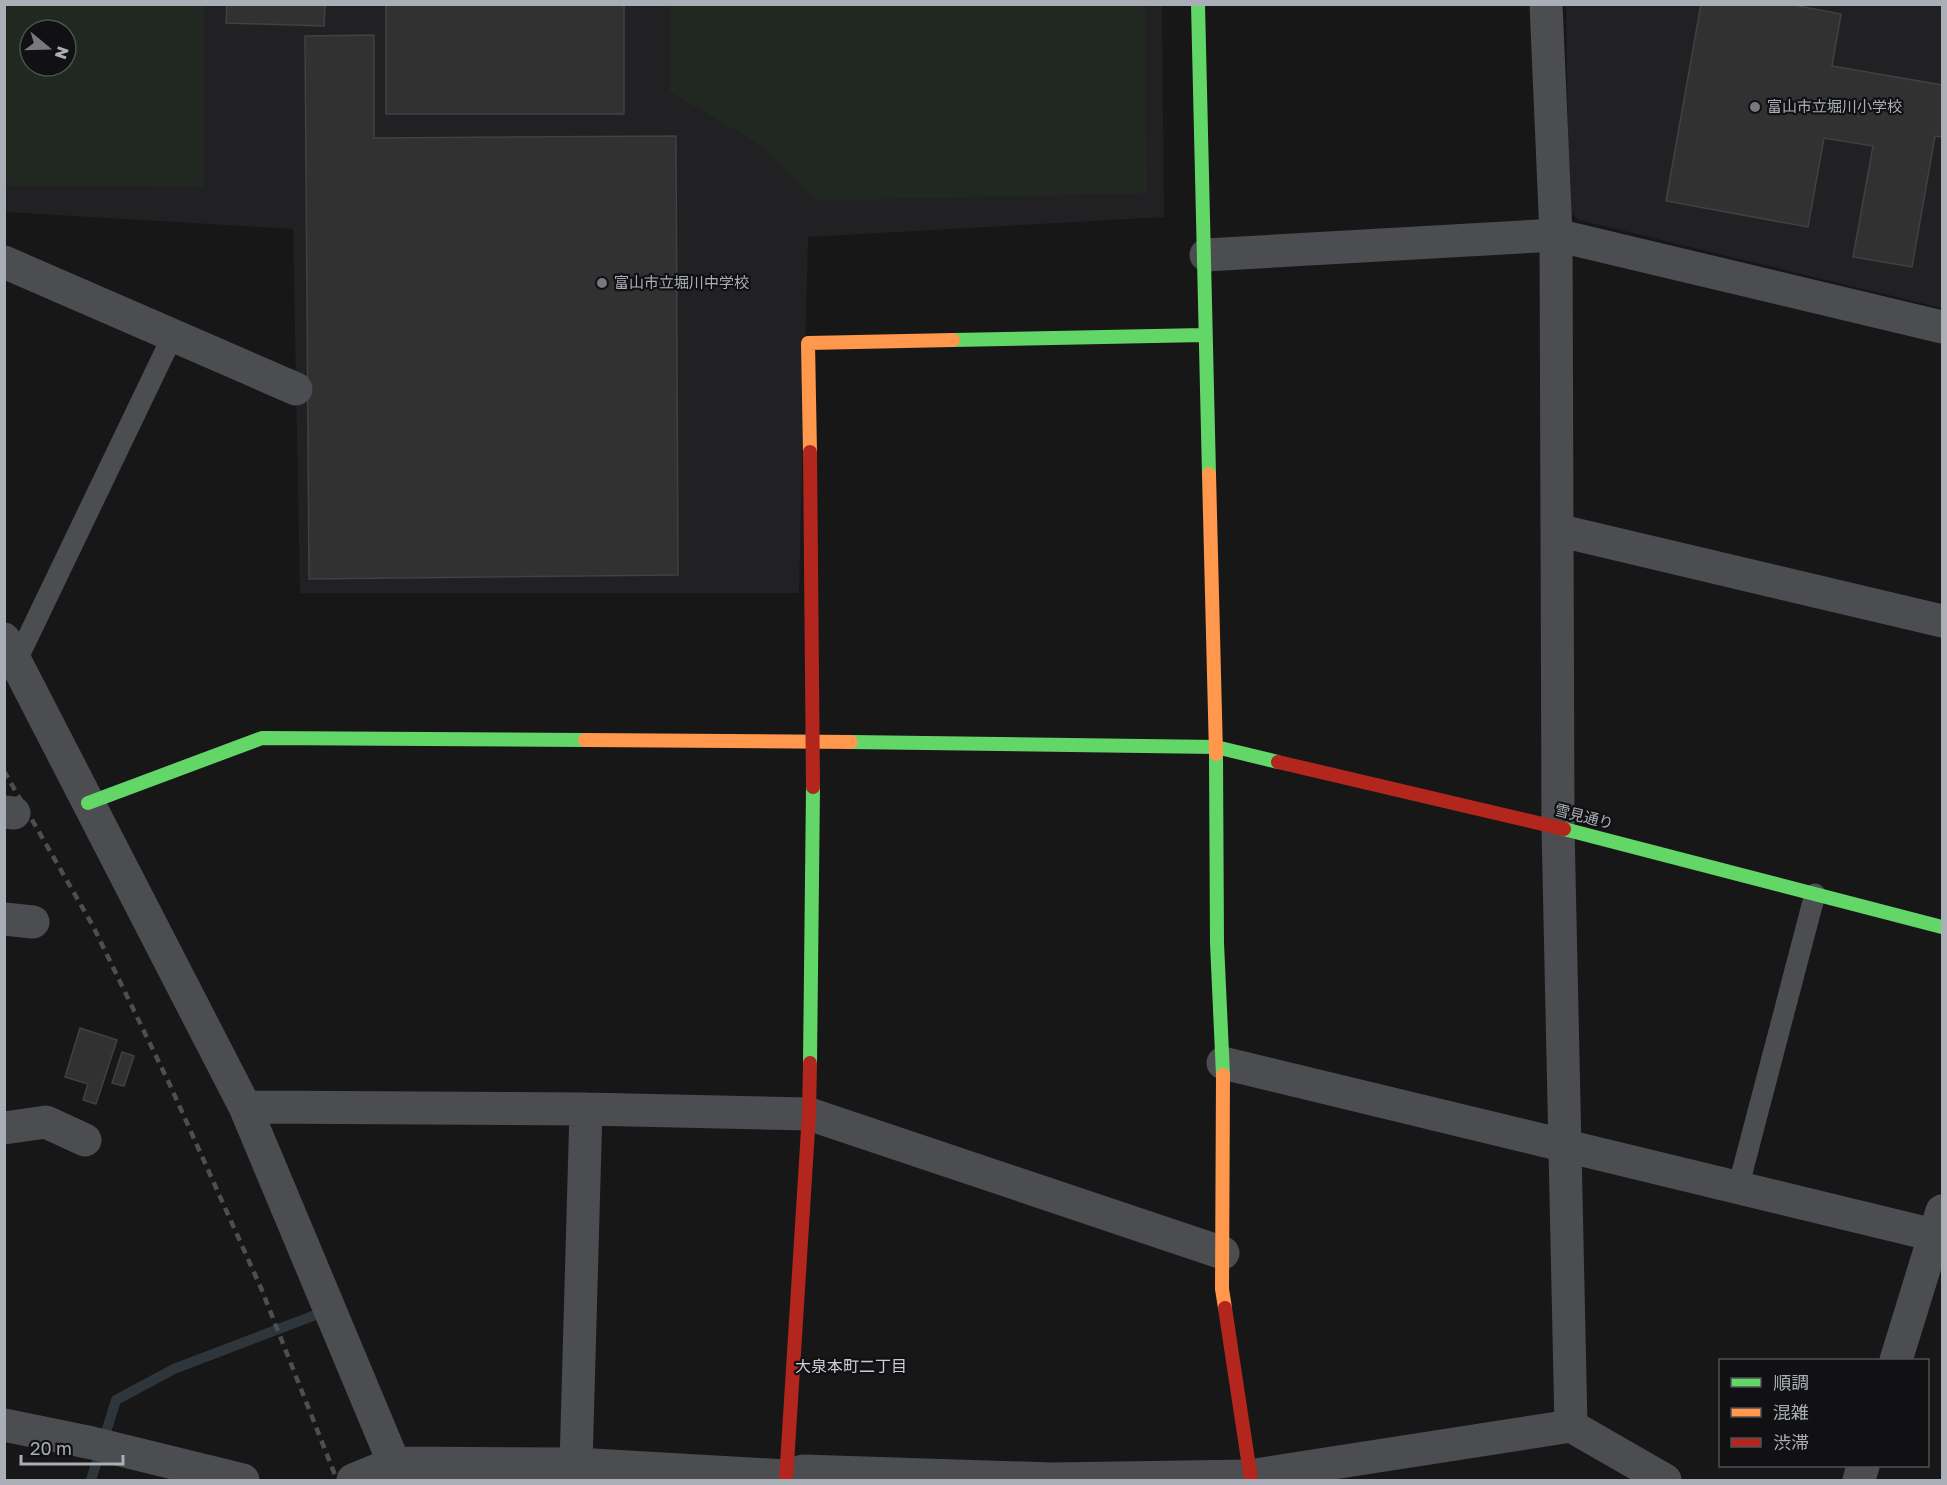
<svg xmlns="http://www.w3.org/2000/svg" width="1947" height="1485" font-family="'Golos Text','Noto Sans JP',sans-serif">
  <rect width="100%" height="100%" fill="#171717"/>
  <path fill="#212123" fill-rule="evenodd" d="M4,5H1162L1164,217L808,237L799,593H300L293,229L5,212ZM30,30H66V66H30Z
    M1566,5H1942V308L1579,220L1569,210Z"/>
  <path fill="#212721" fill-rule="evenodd" d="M5,4L204,5V187L5,186ZM30,30H66V66H30Z
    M670,5H1146L1147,193L818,201L764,147L670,92Z"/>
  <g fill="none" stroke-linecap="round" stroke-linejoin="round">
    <path stroke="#2f363b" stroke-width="10" d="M91,1480L116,1400L174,1369L318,1314"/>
  </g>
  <path fill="#313132" stroke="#404143" stroke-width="1.5" d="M227,4H325L324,26L226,23Z
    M386,4H624V114H386Z
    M1701,4H1788L1841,14L1832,66L1942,85V137L1935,136L1912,267L1853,257L1873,146L1824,138L1808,227L1666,201Z
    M374,35V138L676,136L678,575L309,579L305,36Z
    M80,1028L117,1040L96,1104L83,1100L88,1084L65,1077Z
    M122,1052L134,1056L124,1086L112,1083Z"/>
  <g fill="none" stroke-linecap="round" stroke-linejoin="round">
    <path stroke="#4c4d50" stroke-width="21" d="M16,662L173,335
      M1738,1188L1815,894"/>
    <path stroke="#4c4d50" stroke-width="33" d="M1546,4L1556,235L1558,827L1571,1426
      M1206,255L1556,235L1942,327
      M4,262L296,389
      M1557,530L1942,621
      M4,639L245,1107L401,1480
      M4,812L14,813
      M4,919L33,922
      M1223,1063L1942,1237
      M245,1107L586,1109L809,1114L1223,1253
      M4,1128L46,1122L85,1140
      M1896,1360L1942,1211
      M4,1425L92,1443L243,1480
      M576,1464L586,1109
      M353,1480L394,1463L576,1464L786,1476L803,1471L1052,1479L1249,1476L1571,1426L1665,1480
      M1859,1480L1863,1466"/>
    <path stroke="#63d668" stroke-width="14" d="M1198,4L1209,474
      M953,340L1204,335
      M851,742L1216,747L1278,762
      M1216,754L1217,943L1223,1075
      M88,803L262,738L585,740
      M1564,829L1942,927
      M810,1063L813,787"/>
    <path stroke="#ff974d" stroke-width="14" d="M810,452L808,343L953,340
      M1209,474L1216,754
      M585,740L851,742
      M1223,1075L1222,1289L1225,1308"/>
    <path stroke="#b3261e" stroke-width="14" d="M810,452L813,787
      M1278,762L1564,829
      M1225,1308L1251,1480
      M786,1480L809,1114L810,1063"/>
    <path stroke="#4d4e50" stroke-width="4.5" stroke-dasharray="8 6" stroke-linecap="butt" d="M4,771L93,926L170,1085L261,1288L337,1480"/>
  </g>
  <g fill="#77797e" stroke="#111113" stroke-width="2">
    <circle cx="1755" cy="107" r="6"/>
    <circle cx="602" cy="283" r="6"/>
  </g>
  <g text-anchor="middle" stroke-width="4.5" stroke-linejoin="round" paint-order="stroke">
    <g font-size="15" fill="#aaaeb6" stroke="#111113" text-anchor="start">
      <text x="1767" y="112">富山市立堀川小学校</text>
      <text x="614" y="288">富山市立堀川中学校</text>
    </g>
    <g font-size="15" fill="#aaaeb6" stroke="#111113">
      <text transform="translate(1584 817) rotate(14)" y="5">雪見通り</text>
    </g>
    <g font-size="16" fill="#cacdd3" stroke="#111113">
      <text x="851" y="1372">大泉本町二丁目</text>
    </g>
  </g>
  <rect width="1947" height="1485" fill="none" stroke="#aaaeb6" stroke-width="12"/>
  <rect x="1719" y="1359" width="210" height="108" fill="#111113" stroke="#4e5054" stroke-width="1.5"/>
  <rect x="1731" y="1378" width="30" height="9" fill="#63d668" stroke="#4e5054" stroke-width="1.5"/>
  <text x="1773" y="1389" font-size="18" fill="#aaaeb6">順調</text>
  <rect x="1731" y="1408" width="30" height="9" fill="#ff974d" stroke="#4e5054" stroke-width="1.5"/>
  <text x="1773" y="1419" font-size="18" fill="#aaaeb6">混雑</text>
  <rect x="1731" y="1438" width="30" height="9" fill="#b3261e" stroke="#4e5054" stroke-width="1.5"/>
  <text x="1773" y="1449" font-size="18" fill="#aaaeb6">渋滞</text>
  <g transform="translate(48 48) rotate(109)"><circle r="28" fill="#111113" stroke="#4e5054" stroke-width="1.5"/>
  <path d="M0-4.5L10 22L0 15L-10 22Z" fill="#77797e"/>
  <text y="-9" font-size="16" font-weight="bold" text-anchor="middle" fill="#aaaeb6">N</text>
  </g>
  <path d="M21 1455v9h102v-9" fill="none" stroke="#aaaeb6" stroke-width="3"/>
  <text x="30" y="1455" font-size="18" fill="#aaaeb6" stroke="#111113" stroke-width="4.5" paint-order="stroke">20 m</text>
</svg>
